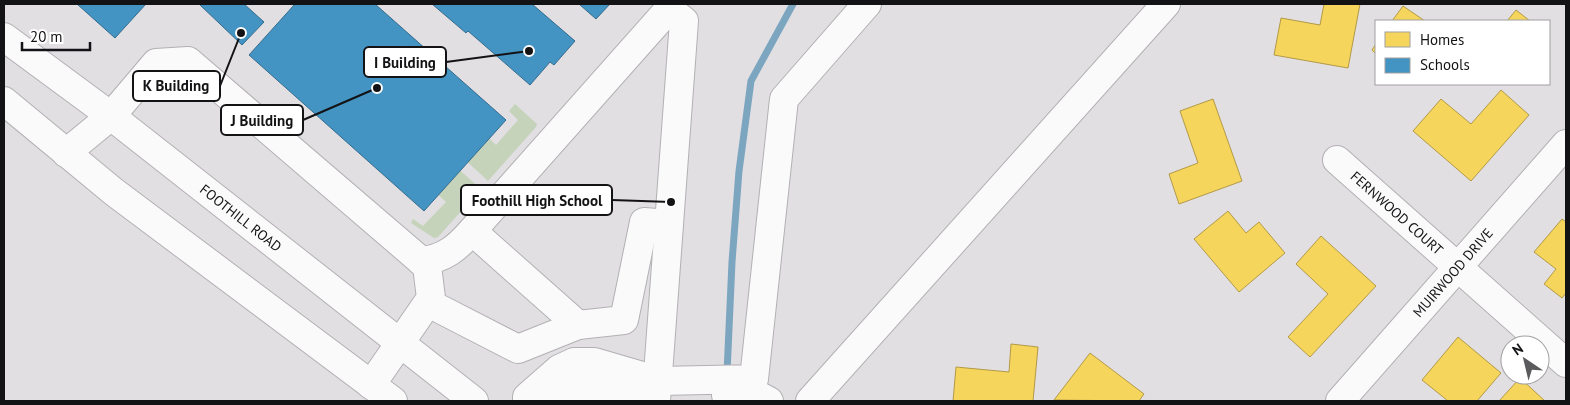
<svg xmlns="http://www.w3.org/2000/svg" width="1570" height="405" font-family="'PT Sans',sans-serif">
  <rect width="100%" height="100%" fill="#e2dfe3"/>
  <path fill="#c5d3ba" d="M515,104L537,124L536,127L488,181L461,156L483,132L496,145L518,120L509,111Z
    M454,165L481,189L438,237L434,238L411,223L413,219L423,226L446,202L433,190Z"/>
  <path fill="#f6d55c" stroke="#b29a46" d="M1324,4H1360L1348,68L1274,55L1281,18L1320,25Z
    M1403,6L1425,21H1392Z
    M1516,10L1530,21H1507Z
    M1376,44V54L1372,50Z
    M1501,90L1529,115L1471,181L1413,131L1441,99L1471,124Z
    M1213,99L1242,181L1179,204L1169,174L1198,163L1180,111Z
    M1228,211L1246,233L1259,222L1285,253L1239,292L1194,239Z
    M1562,219L1566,222V293L1562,298L1544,284L1556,269L1534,252Z
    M1321,236L1376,286L1310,357L1288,337L1328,294L1296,264Z
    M1458,337L1501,373L1477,401H1448L1422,380Z
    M1011,344L1038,347L1033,401H953L956,367L1009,372Z
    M1090,353L1144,394L1139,401L1054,400Z
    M1520,378L1545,401H1499Z"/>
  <path fill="#4393c3" stroke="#356c8e" d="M77,4H146L115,38Z
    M199,4H244L264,22L242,45Z
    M295,4H375L506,120L424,211L249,55Z
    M432,4H532L575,41L554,65L550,62L530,85L468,31L466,33Z
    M579,4H610L596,19Z"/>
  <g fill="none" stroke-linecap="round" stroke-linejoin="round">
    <path stroke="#7ca6c0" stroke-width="7" d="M727,373L732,262L739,171L751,81L793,4"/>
    <defs>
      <g id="minor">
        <path d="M66,153L111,116L156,63L188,61L427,266L431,298L371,385"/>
        <path id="s1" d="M1337,160L1566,363"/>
        <path d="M421,261C444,259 457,248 472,231"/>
        <path d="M440,309L518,349L578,325L624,320L644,222L669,224"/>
        <path d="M578,325L472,231L669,9L684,21L656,401"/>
        <path d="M726,395L754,393L769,401"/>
        <path d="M527,401V397L559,369L574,362H594L659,381L754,379L784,99L867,4"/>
        <path d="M554,401L581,388L656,401"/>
        <path d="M810,401L1166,4"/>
        <path id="s2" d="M1340,401L1566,144"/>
      </g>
      <g id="major">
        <path id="s3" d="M4,37L111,116L474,401"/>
        <path d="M4,101L114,192L393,401"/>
      </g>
    </defs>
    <use href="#minor" stroke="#b2b0b3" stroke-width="30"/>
    <use href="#major" stroke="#b2b0b3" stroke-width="30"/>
    <use href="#minor" stroke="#fbfafb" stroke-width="28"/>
    <use href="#major" stroke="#fbfafb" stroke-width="28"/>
  </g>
  <g text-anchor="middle" stroke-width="5" stroke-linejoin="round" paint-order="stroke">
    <g font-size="14" fill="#131214" stroke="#fff">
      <text dy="5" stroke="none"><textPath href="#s1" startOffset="80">FERNWOOD COURT</textPath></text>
      <text dy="5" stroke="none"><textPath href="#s3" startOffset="298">FOOTHILL ROAD</textPath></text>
      <text dy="5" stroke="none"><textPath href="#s2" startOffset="171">MUIRWOOD DRIVE</textPath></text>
    </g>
  </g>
  <path fill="none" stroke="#131214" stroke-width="2" d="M529 51L446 62M241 33L220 86M377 88L303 120M671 202L612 200"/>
  <g fill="#131214" stroke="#fff" stroke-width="2">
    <circle cx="529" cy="51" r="5"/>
    <circle cx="241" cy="33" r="5"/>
    <circle cx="377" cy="88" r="5"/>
    <circle cx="671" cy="202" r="5"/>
  </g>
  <g fill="#fff" stroke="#131214" stroke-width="2">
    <rect x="364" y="47" width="82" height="30" rx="5"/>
    <rect x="133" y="71" width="87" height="30" rx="5"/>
    <rect x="221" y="105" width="82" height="30" rx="5"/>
    <rect x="461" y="185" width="151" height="30" rx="5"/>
  </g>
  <g font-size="15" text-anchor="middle" font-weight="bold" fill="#131214">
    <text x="405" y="68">I Building</text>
    <text x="176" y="91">K Building</text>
    <text x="262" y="126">J Building</text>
    <text x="537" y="206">Foothill High School</text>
  </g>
  <rect width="1570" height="405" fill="none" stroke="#131214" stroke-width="10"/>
  <rect x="1375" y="20" width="175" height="65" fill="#ffffff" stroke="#a1a0a1"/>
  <rect x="1385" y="32" width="25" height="15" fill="#f6d55c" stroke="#a1a0a1"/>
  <text x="1420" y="45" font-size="15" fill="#131214">Homes</text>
  <rect x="1385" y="58" width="25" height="15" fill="#4393c3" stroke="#a1a0a1"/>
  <text x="1420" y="70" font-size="15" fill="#131214">Schools</text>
  <g transform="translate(1525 360) rotate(325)"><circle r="24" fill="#ffffff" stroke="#a1a0a1"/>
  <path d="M0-4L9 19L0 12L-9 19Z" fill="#5b5a5c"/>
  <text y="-8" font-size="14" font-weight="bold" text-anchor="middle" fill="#131214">N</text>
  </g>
  <path d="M22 42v8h68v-8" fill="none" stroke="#131214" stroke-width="2.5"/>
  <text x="30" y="42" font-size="15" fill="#131214" stroke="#ffffff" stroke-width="4" paint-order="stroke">20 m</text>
</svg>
